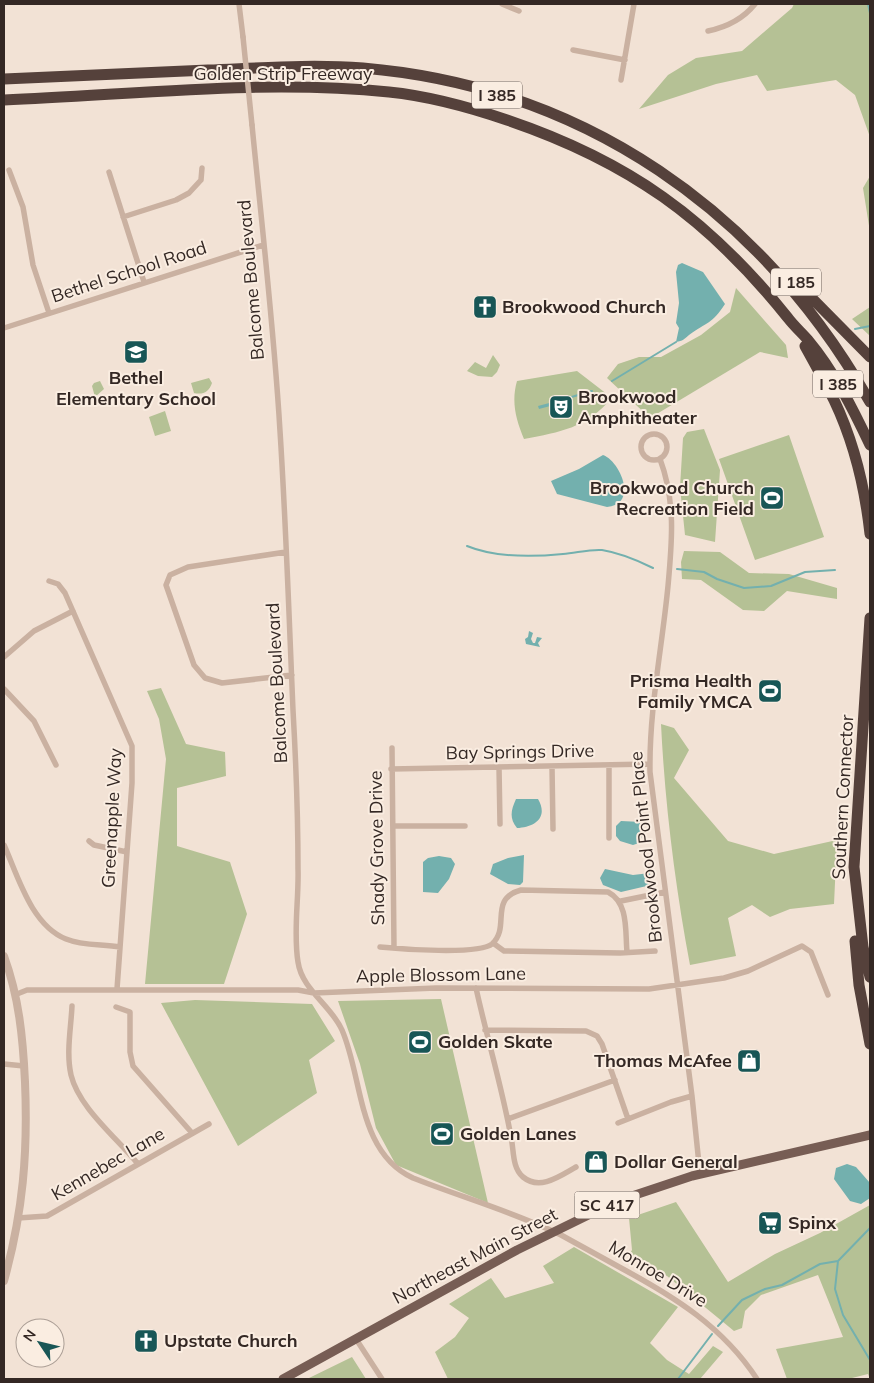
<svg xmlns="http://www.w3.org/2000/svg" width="874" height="1383" font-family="Mulish,sans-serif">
  <rect width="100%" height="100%" fill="#f2e2d5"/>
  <path fill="#b5c195" d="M794,4H870V137L855,95L836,80L767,91L757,75L716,84L639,109L668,75L696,58L742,51L792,8Z
    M870,176V232L863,188Z
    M736,288L786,345L788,358L760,352L650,418L607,378L618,364L639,357H661L701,335L730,312Z
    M870,307V336L852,319Z
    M493,355L500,365L497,372L492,377L478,376L467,371L475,362L486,368Z
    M577,371L612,398C586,428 561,432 524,439C516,420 511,402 517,381Z
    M209,378L212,383C209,392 203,395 194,393L191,383Z
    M100,381L104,389L95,397L92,386L94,383Z
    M165,411L171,431L155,436L149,417Z
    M704,429L720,470L715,542L685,535L680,487L683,438L687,432Z
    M789,435L824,537L755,560L719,459Z
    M684,551L720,552L749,573L789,574L837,588V599L787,591L764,611L743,610L701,580L682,579L681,562Z
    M161,688L186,744L225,752L226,776L177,788V846L230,862L247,914L224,984H145L166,759L159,719L147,691Z
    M661,724L674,728L689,750L674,778L728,841L774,854L837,840L834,904L790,909L770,917L752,905L728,918L736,956L690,965C675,885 665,805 661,724Z
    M441,999L488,1203L396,1165L376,1128L360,1064L338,1001Z
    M195,1000L312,1004L335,1041L309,1060L317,1093L238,1146L161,1003Z
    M676,1202L728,1282L775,1254L820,1233L870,1205V1379L868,1374L848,1379H787L776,1349L843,1337L818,1275L761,1295L745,1311L742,1328L734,1331L667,1276L629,1255L632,1250L629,1218Z
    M574,1247L678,1307L650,1343L667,1360L689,1374L713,1346L723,1352L700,1379H448L435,1352L455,1337L469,1318L449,1304L491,1278L505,1298L554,1283L543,1266Z
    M352,1357L366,1379H307Z"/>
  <path fill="#73b0ae" d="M682,263L703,272L725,304C712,324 707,322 689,335C684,339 683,341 676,342L679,328L676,323L679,303L676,272L678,265Z
    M568,398L569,401L539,409L538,406Z
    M603,455C620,461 639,504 607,507L557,494L551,481L579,469Z
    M529,631L533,633L531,639L533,643H535L537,637L542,638L538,643L540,647L526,644L525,639L528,637Z
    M516,799H538C549,818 534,827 517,828C509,818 511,810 516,799Z
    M621,821L641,822L643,834L639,843L633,845L620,841L616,836V826Z
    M524,855L523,882L520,885L508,884L490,874L493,864L508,858Z
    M439,856L451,858L455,864L449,879L438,893L423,892V862L428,858Z
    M605,869L633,875L650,873L651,885L621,892L603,885L600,878Z
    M847,1164L856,1167L870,1183V1198L861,1204L850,1201L834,1179L836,1168Z"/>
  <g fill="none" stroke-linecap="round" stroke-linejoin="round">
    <path stroke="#73b0ae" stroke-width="2" d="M868,4L870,13
      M855,329L870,326
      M612,381L676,342
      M568,398L592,391
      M467,546C496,558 533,557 563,554C576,553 590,549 602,550C621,553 637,560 653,568
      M677,569L704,572L717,579L744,588L771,586L805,572L835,570
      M838,1261L835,1289L843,1315L870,1360
      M718,1326L742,1300L765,1289L782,1285L820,1264L838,1261L870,1228
      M678,1379L712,1334"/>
    <path stroke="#cab1a1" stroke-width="5.5" d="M239,4L243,37
      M502,4L519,11
      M708,31C727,27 743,19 755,4
      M573,50L625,60
      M621,80L634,4
      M252,125C262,227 274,329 280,431C286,524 289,617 293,710C296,763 298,816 298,869C299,899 293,932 298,962C302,990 331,1005 342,1030C363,1078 357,1152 413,1178C461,1197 514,1212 561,1235C581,1246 601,1257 621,1268C675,1297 723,1327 757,1379
      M9,170L23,207L33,265L49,313
      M109,172L144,282
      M123,217L176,200L189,193L201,180L202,168
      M4,328L263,245
      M641 447a13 13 0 1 1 26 0a13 13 0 1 1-26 0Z
      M660,459C676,502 672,542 668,586C662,648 649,710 650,772L692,1096L700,1174
      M286,552L188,567L170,575L166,585L194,665L205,678L222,683L292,675
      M49,581L58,584L65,593L132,746V783L117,989
      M4,657L34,631L73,611
      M4,689L34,721L56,765
      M392,748L394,948
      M609,766V838
      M499,767L500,824
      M552,767L553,829
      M391,769L650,764
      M393,826H465
      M89,841L94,845L127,852
      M4,845C18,876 31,925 66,939C83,946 102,944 120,947
      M621,901L665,892
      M493,943L504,951L620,953L655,951
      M380,947C400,949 479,955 492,944C511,927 488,899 521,890L608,892C629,903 625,931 627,952
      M476,988C487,1038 502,1087 511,1137C514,1150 512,1168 523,1177C540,1191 560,1176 576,1167
      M17,994L27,990H298L314,993L436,988L649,989L724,978L748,971L802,946L811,952L828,995
      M72,1006C71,1028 66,1053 71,1075C79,1108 117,1138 138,1164
      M116,1007L130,1012V1052L133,1066L192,1133
      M485,1030L586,1031L597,1036L602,1044L628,1119
      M4,1064L24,1066
      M508,1119L615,1080
      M618,1123L671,1102L692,1096
      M18,1218L47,1216L209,1124
      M356,1339L382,1379"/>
    <path stroke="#cab1a1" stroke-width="8" d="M4,956C19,997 23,1038 25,1082C28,1153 23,1212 4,1281"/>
    <path stroke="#775d54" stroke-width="9" d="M283,1379L517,1250L617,1201L692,1176L870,1135"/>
    <path stroke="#55413b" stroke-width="11" d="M4,79C72,76 140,73 208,70C260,68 311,64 363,68C585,87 761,211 870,402
      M4,100C131,95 261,79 389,92C428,96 469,107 507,120C628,161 708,218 788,318C794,326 802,333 808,340C834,371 853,409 870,445
      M791,277L870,357
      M805,346C815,364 825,382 834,400C854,442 865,488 870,534
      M870,618L854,867L863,947L870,977
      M855,941L859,985L870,1044"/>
    <path stroke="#cab1a1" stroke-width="5.5" d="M243,37L252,125"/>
  </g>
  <defs>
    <symbol id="church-square" viewBox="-11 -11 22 22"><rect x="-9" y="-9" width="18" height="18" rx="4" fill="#185656" stroke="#faede1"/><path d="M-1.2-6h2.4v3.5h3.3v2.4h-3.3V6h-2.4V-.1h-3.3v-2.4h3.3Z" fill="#fff"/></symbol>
    <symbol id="school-square" viewBox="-11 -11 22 22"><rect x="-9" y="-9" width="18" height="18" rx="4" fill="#185656" stroke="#faede1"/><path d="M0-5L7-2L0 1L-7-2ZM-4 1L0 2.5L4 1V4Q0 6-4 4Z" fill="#fff"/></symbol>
    <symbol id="theatre-square" viewBox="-11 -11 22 22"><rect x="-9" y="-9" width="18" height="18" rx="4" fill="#185656" stroke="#faede1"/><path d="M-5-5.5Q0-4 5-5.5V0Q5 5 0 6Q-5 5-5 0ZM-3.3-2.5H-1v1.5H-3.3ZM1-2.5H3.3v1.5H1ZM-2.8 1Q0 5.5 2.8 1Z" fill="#fff"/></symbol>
    <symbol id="stadium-square" viewBox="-11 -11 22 22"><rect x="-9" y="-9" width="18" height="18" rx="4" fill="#185656" stroke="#faede1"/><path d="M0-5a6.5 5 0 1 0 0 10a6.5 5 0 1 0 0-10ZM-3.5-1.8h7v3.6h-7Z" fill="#fff"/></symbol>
    <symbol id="shop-square" viewBox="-11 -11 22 22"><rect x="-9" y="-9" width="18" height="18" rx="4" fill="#185656" stroke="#faede1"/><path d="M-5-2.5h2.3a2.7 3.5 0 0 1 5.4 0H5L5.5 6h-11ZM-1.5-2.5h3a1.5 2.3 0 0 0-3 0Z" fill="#fff"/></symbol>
    <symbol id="supermarket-square" viewBox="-11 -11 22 22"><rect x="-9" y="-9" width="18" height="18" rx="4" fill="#185656" stroke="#faede1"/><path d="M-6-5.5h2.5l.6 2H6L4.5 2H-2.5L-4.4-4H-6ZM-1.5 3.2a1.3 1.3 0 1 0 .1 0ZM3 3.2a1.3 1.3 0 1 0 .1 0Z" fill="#fff"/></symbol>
  </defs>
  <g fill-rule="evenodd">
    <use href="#church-square" x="471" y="293" width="28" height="28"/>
    <use href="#school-square" x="122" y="338" width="28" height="28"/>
    <use href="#theatre-square" x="547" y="393" width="28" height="28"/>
    <use href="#stadium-square" x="758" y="484" width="28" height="28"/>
    <use href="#stadium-square" x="756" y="677" width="28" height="28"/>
    <use href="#stadium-square" x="406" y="1028" width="28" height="28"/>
    <use href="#shop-square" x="735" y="1047" width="28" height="28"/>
    <use href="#stadium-square" x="428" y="1120" width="28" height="28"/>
    <use href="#shop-square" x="582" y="1148" width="28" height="28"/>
    <use href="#supermarket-square" x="756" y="1209" width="28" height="28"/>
    <use href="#church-square" x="132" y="1327" width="28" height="28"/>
  </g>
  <g text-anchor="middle" stroke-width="4" stroke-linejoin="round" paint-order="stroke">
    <g fill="#faede1" stroke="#6f635d" stroke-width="1">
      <rect x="472" y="81.5" width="50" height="27" rx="4"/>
      <rect x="771" y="268.5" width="50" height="27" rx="4"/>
      <rect x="813" y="370.5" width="50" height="27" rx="4"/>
      <rect x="574.5" y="1191.5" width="65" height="27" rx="4"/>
    </g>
    <g font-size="16" font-weight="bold" fill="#342824">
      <text x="497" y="101">I 385</text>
      <text x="796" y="288">I 185</text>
      <text x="838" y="390">I 385</text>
      <text x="607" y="1211">SC 417</text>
    </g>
    <g font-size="18" fill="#342824" stroke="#faede1">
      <text x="283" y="80">Golden Strip Freeway</text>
      <text transform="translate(129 272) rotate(-18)" y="6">Bethel School Road</text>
      <text transform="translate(251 280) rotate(-95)" y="6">Balcome Boulevard</text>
      <text transform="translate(277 683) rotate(-93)" y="6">Balcome Boulevard</text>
      <text transform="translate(520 752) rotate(-1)" y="6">Bay Springs Drive</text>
      <text transform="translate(843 797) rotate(-87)" y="6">Southern Connector</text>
      <text transform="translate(112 818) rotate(-87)" y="6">Greenapple Way</text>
      <text transform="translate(646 847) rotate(-96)" y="6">Brookwood Point Place</text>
      <text transform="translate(377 848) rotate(-91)" y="6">Shady Grove Drive</text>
      <text transform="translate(441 975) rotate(-1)" y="6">Apple Blossom Lane</text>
      <text transform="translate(108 1164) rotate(-30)" y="6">Kennebec Lane</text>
      <text transform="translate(475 1256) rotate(-28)" y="6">Northeast Main Street</text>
      <text transform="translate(658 1274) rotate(31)" y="6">Monroe Drive</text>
    </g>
    <g font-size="18" font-weight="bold" fill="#342824" stroke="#faede1" text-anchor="start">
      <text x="502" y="313">Brookwood Church</text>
      <text x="136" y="384" text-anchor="middle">Bethel<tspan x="136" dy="21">Elementary School</tspan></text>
      <text x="578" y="403">Brookwood<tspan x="578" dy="21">Amphitheater</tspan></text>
      <text x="754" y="494" text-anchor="end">Brookwood Church<tspan x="754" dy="21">Recreation Field</tspan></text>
      <text x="752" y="687" text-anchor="end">Prisma Health<tspan x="752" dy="21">Family YMCA</tspan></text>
      <text x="438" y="1048">Golden Skate</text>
      <text x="732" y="1067" text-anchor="end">Thomas McAfee</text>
      <text x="460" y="1140">Golden Lanes</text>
      <text x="614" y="1168">Dollar General</text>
      <text x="788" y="1229">Spinx</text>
      <text x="164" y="1347">Upstate Church</text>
    </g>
  </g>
  <rect width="874" height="1383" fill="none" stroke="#342824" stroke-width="10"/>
  <g transform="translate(40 1343) rotate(305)"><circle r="24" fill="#faede1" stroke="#ab9e95"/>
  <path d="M0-4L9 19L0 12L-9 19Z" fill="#185656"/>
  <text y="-8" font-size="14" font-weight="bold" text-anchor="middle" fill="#342824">N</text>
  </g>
</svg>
